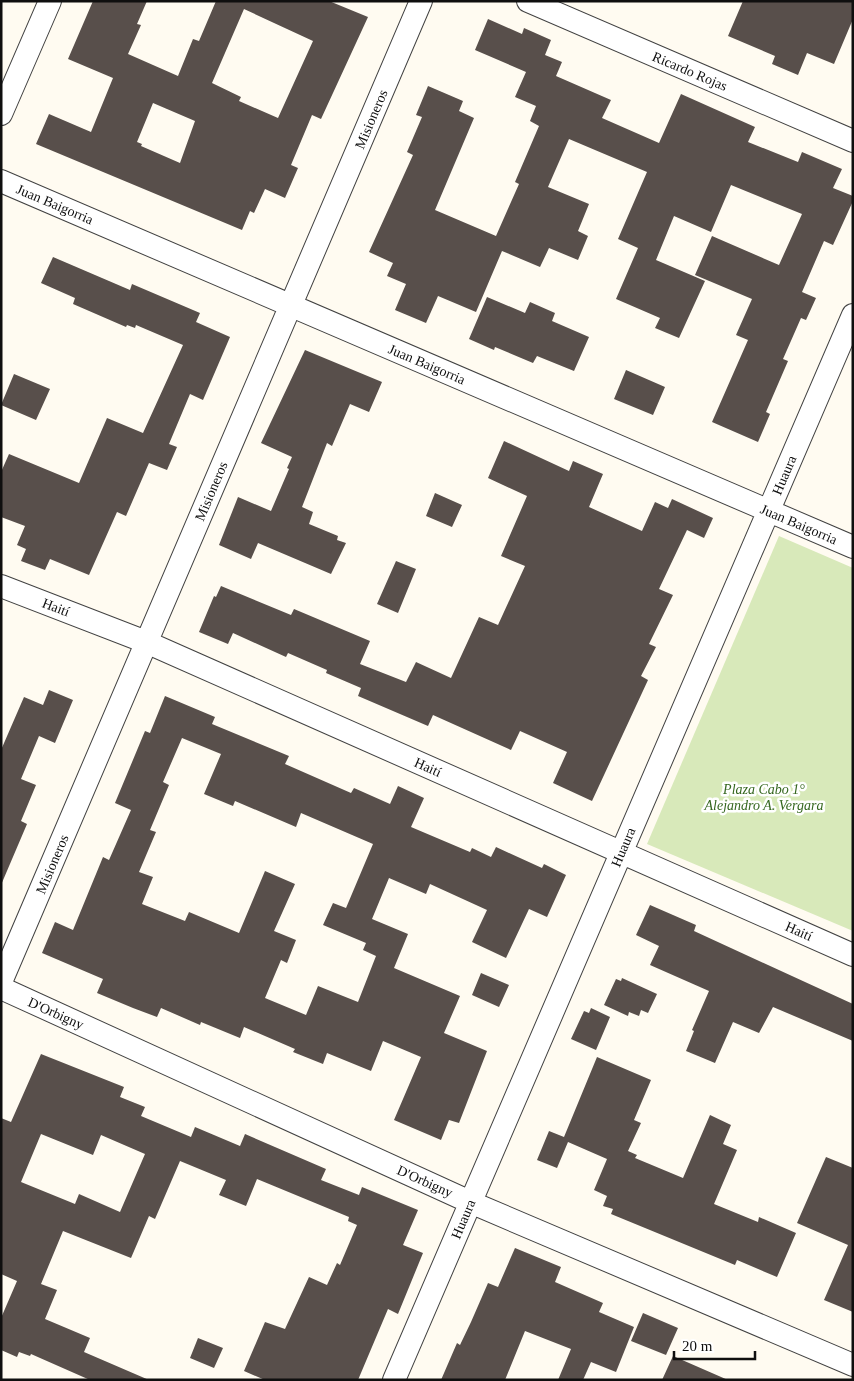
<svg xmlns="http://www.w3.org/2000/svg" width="854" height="1381" font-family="Georgia,serif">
  <rect width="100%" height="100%" fill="#fffbf1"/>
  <path fill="#d8e9ba" d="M779,536L853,568V931L647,844Z"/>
  <path fill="#584f4b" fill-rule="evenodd" d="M93,1H147L137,24L141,25L128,54L178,76L193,39L199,41L216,1H329L368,17L321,119L312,115L291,165L298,168L285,198L265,189L254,213L250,211L242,230L36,144L49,114L91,132L113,78L68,59ZM244,9L313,41L278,118L239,101L241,97L212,83ZM153,103L195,121L180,163L141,146L142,144L137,142Z
    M743,1H853V19L834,64L807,53L798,75L772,64L775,56L728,36Z
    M488,19L522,34L524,28L551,40L545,55L562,62L556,76L611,100L602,118L659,143L681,94L755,127L748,142L798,162L802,152L842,169L833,188L853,196V201L833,245L824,241L802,292L816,298L806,320L801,318L783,359L788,361L766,412L770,414L758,442L712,422L748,340L736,335L752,299L695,275L712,236L779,265L802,214L731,185L711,232L674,216L656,260L705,281L679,338L655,328L660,318L616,299L638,248L618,239L647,172L569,139L548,187L589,204L578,231L588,236L578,260L549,248L540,267L502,251L476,312L438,296L426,323L395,310L406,284L387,276L393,263L369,252L413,155L407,152L422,117L416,115L428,86L463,101L459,111L474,118L435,210L496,236L519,184L515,182L539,126L530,121L536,106L515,97L526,72L475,50Z
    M53,257L130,290L132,284L200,313L196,322L230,337L203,400L190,394L169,444L177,447L167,470L149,463L126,516L117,512L89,575L50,559L45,570L21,561L26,549L17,545L25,526L1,517V472L9,454L79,483L107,418L143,433L183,345L136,325L135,328L127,325L126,327L73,304L75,298L41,283Z
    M487,297L525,313L530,302L555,313L552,321L589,337L574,371L537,356L533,363L495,347L494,350L469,339Z
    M305,350L382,382L369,412L350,404L332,446L327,443L302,507L313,512L309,524L338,536L337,540L346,543L331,574L258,543L251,559L219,545L238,497L271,511L289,469L287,468L292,457L261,443Z
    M626,370L665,387L653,415L614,399Z
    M14,374L50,389L36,420L1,405Z
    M504,441L569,471L573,461L603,474L589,507L642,531L655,502L668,508L672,499L713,518L704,538L687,530L659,589L673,595L649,644L656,647L641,676L648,680L592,801L553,783L567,752L520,731L511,750L433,715L428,726L358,696L361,688L326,673L327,670L288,653L286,657L233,633L228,644L199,632L214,596L216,597L221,586L291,615L294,609L370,641L360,664L406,682L416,662L451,678L479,617L498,625L525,566L501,556L527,496L488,478Z
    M435,493L462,505L452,527L426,516Z
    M396,561L416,569L398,613L377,604Z
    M49,690L73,700L55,743L39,736L21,779L36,785L21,821L27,824L1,885V750L24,697L43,705Z
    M165,696L215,717L212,724L289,756L285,764L351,793L354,788L390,804L398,786L424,798L411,827L470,852L472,848L491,857L496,847L542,868L544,864L566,875L547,917L529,909L506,958L472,942L487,910L430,884L426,894L389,878L372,919L408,934L394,968L460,996L444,1033L487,1051L459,1123L449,1120L441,1140L394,1120L421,1057L383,1041L371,1071L327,1053L323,1064L293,1052L295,1049L244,1027L240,1038L201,1022L200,1025L161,1008L157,1017L133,1008L97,993L103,979L42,953L55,922L73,930L103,857L109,860L131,810L115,803L145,731L150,733ZM182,738L221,754L204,794L233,806L235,801L296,827L301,813L373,844L346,908L333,903L323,925L366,943L363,950L376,956L358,1002L318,986L306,1015L265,998L281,960L287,963L296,940L274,931L295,884L265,871L239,933L189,912L185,921L142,904L153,877L139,872L156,832L150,830L169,785L163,782Z
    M650,905L696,925L694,931L853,1004V1041L773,1007L759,1033L733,1022L715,1063L686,1051L694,1031L692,1030L709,991L650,965L659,946L636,935Z
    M481,973L509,985L499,1007L472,995Z
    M622,978L657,994L648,1013L641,1010L639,1016L629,1012L628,1016L604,1005L616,979L621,981Z
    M591,1008L610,1017L596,1050L571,1039L584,1011L589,1013Z
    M41,1054L124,1087L120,1097L145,1107L141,1116L191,1137L195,1127L240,1146L245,1134L326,1169L321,1180L359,1195L362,1187L418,1210L403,1245L423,1253L398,1314L388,1309L358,1380H265L244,1371L265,1322L285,1329L309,1277L327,1285L337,1263L340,1265L357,1225L348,1221L349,1217L257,1179L246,1206L219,1195L226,1180L180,1161L155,1219L149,1216L131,1258L63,1231L41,1284L57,1290L45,1319L90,1338L84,1352L149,1380H90L31,1354L30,1356L19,1352L17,1357L1,1350V1318L17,1281L1,1274V1118L11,1122ZM41,1134L93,1155L101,1135L145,1154L120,1212L79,1194L75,1204L21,1182Z
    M597,1057L651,1080L634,1120L641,1123L628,1151L637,1155L635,1158L683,1178L710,1115L731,1125L723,1144L737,1150L714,1204L758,1222L759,1217L796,1233L777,1277L737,1260L735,1265L611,1214L613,1209L603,1206L607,1196L594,1190L607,1159L568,1142L557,1168L537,1160L549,1131L564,1137Z
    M826,1157L853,1168V1312L824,1300L848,1245L797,1223Z
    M515,1248L561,1267L555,1282L603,1303L599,1312L634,1327L616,1372L591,1362L583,1380H558L571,1349L525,1331L505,1380H441L457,1343L460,1345L471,1322L488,1283L498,1287Z
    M643,1313L678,1328L666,1355L631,1341Z
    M198,1338L223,1348L214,1368L190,1358Z
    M673,1356L728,1380H662Z"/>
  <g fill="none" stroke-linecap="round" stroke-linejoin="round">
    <defs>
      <path id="minor" d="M528,1L853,141
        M1,114L50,1
        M1,181L853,547
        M1,586L146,642L853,955
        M1,982L421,1
        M1,988L470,1202L853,1365
        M394,1380L853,315"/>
    </defs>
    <use href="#minor" stroke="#424242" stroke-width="24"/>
    <use href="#minor" stroke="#fff" stroke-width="22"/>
  </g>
  <g text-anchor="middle" stroke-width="5" stroke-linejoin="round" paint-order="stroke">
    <g font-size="14" fill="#0f0f0f" stroke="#fff">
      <text transform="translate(690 71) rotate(23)" y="5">Ricardo Rojas</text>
      <text transform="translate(371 119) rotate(-67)" y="5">Misioneros</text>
      <text transform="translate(55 204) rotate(23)" y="5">Juan Baigorria</text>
      <text transform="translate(427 364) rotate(23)" y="5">Juan Baigorria</text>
      <text transform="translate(784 475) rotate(-67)" y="5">Huaura</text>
      <text transform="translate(211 491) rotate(-67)" y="5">Misioneros</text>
      <text transform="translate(799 524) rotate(23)" y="5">Juan Baigorria</text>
      <text transform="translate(56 607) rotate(21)" y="5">Haití</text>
      <text transform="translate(428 767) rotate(24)" y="5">Haití</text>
      <text transform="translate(623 847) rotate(-67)" y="5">Huaura</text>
      <text transform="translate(52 864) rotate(-67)" y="5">Misioneros</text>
      <text transform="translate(799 931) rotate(24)" y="5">Haití</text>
      <text transform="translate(56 1013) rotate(24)" y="5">D'Orbigny</text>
      <text transform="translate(425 1181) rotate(24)" y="5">D'Orbigny</text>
      <text transform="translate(463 1219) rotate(-67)" y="5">Huaura</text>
    </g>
    <g font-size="14" font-style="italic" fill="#35671f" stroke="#fff">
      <text x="764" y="794">Plaza Cabo 1°<tspan x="764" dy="16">Alejandro A. Vergara</tspan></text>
    </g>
  </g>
  <rect width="854" height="1381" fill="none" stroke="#0f0f0f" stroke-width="5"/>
  <path d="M674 1351v8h81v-8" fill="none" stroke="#0f0f0f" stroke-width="2.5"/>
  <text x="682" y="1351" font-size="15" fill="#0f0f0f" stroke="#ffffff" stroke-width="4" paint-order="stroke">20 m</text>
</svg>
